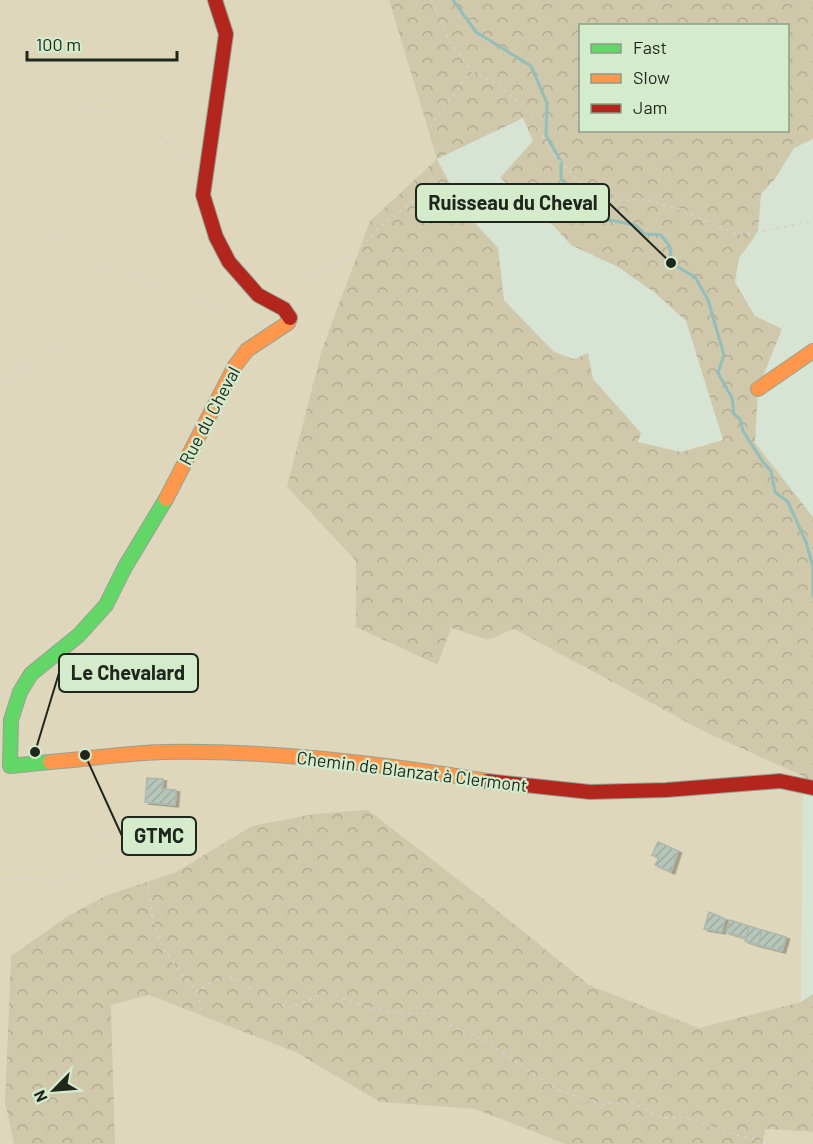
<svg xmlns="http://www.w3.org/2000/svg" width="813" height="1144" font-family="Barlow,sans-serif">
  <defs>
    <pattern id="forest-crowns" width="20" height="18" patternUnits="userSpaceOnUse" patternTransform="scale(1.5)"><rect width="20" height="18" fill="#d0c8ab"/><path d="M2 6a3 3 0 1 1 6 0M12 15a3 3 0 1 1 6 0" fill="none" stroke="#b2ac93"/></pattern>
    <pattern id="building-hatch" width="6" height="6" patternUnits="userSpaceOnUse" patternTransform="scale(1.5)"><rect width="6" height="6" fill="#b7c6ba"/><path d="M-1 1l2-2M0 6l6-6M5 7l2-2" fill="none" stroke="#9daa9f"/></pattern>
    <filter id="shadow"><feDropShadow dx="3.5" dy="2" stdDeviation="0" flood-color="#0004"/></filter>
  </defs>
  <rect width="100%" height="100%" fill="#d8e4d3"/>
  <path fill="#ded7bb" d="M0,0H389L437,159L370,221L322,349L288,487L356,561L439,665L451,628L488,640L514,629L709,734L803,776L801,1002L699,1028L589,985L487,902L368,811L314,814L252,826L176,872L105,896L65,918L11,956L5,1102L14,1144H0Z
    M149,995L295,1052L380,1102L475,1109L565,1144H115L111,1005Z
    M766,1129L813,1132V1144H762Z"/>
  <path fill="url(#forest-crowns)" fill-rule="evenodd" d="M389,0H813V139L794,148L775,179L761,194L758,232L739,258L735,282L755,316L782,329L758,389L755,443L813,517V788L803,786V776L709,734L514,629L488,640L451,628L438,665L356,627V561L287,487L322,349L370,221L437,159ZM580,26H788V130H580ZM523,118L533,141L500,178L531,201L571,245L618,267L654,292L686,321L723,440L681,452L638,442L641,433L593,379L588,353L574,359L554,352L504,300L498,248L464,211L437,159Z
    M368,810L487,902L589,985L699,1028L801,1002L813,994V1132L766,1129L762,1144H565L475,1109L380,1102L295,1052L149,995L111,1005L115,1144H14L5,1102L11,956L65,918L105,896L176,872L252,826L314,814Z"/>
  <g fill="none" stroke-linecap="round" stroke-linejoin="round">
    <path stroke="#93beba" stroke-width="3" d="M453,0L476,32L531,66L547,103L546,135L561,162V179L583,208L599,218L635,225L645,234L661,235L670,247L671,263L695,277L708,300L724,355L718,373L732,398L734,414L740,419L743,431L763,462L771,471L775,492L788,502L806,542L813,567V596"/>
  </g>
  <path fill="url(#building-hatch)" stroke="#acb9ae" stroke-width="1.5" filter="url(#shadow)" d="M147,778L163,779L162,789L176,790L175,805L145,802Z
    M658,842L678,851L671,872L655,865L659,858L652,855Z
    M709,912L725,919L722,932L704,929Z
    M730,920L749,926L746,938L726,932Z
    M749,926L762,930L758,945L745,941Z
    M762,930L786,937L782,951L758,945Z"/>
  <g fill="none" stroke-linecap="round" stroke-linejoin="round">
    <defs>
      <path id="fast" d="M50,762L10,766L11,720L20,692L31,674L79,635L106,605L125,567L166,499"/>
      <path id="slow" d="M758,389L813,351
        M166,499L235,366L247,350L288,323L290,318
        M50,762C88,759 127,753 164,752C273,750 381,763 487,781"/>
      <path id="jam" d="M215,0L226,34L203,195L216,237L229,262L258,295L284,309L290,318
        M487,781L590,792L666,790L780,781L813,788"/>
    </defs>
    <use href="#fast" stroke="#98a194" stroke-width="16"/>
    <use href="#slow" stroke="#98a194" stroke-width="16"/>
    <use href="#jam" stroke="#98a194" stroke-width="16"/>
    <path stroke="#d0d3cf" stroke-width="1.5" stroke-dasharray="3 4.5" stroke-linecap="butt" d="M431,0L450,42L471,71L499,85L519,103L530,115L553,154L589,191L608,200H648L682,210L736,234H749L813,221
      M65,96L82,106L135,119L159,135L186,163
      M194,168L186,163L193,114L201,111
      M0,214L50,235L98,262L186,298L239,313L261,324
      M0,301L17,357L18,373L25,396L13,417L0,428
      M298,306L295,286L305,277L351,257L380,227L422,194L429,184L430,177L418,150L420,140L471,71
      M0,384L27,368L37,357L59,349L73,325L76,297L93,280L98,272V264
      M0,565L42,605L56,637
      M0,635C19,630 24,614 33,597
      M43,775L36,811C50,835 106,827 125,845C156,873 145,905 159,939C167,958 184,976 197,992L212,981L233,977L262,997L290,1008L329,991L351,1002L375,1009L401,1014L427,1013L441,1017L450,1025L484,1040L557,1090L601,1104L631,1102L663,1118L685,1117L729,1133L773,1144
      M0,794L6,778
      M0,880L37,878L54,882L65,878L84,864L120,852L131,853
      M0,942C18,937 49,894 65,879
      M197,993L222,1104L247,1144"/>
    <use href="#fast" stroke="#63d668" stroke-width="14"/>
    <use href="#slow" stroke="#ff974d" stroke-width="14"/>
    <use href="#jam" stroke="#b3261e" stroke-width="14"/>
  </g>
  <g text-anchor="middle" stroke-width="4.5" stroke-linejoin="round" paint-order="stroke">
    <g font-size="18" fill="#1f271c" stroke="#d4ebcc">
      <text transform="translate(210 416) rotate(-62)" y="6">Rue du Cheval</text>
      <text transform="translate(412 772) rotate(7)" y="6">Chemin de Blanzat à Clermont</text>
    </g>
  </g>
  <path fill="none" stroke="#1f271c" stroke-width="2" d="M671 263L609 203M35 752L59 673M85 755L122 836"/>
  <g fill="#1f271c" stroke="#d4ebcc" stroke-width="2">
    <circle cx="671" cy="263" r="6"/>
    <circle cx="35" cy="752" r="6"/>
    <circle cx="85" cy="755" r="6"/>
  </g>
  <g fill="#d4ebcc" stroke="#1f271c" stroke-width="2">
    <rect x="416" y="184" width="193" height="38" rx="6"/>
    <rect x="59" y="654" width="139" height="38" rx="6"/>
    <rect x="122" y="817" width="74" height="38" rx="6"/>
  </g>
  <g font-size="20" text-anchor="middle" font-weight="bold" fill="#1f271c">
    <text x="513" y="210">Ruisseau du Cheval</text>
    <text x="128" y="680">Le Chevalard</text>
    <text x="159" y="843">GTMC</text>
  </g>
  <rect x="579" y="24" width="210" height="108" fill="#d4ebcc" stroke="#8c9d86" stroke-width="1.5"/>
  <rect x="591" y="44" width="30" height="9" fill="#63d668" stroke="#8c9d86" stroke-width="1.5"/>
  <text x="633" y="54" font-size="18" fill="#1f271c">Fast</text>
  <rect x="591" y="74" width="30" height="9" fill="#ff974d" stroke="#8c9d86" stroke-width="1.5"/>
  <text x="633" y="84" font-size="18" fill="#1f271c">Slow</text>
  <rect x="591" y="104" width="30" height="9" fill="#b3261e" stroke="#8c9d86" stroke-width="1.5"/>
  <text x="633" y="114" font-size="18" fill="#1f271c">Jam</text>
  <g transform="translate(54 1090) rotate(245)" stroke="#d4ebcc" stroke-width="4.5" paint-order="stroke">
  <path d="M0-4.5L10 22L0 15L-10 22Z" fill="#1f271c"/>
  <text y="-9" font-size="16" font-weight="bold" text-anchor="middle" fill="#1f271c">N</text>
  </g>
  <path d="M27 51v9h150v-9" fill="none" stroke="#1f271c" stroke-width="3"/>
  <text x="36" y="51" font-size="18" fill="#1f271c" stroke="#d4ebcc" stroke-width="4.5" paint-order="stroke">100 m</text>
</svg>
